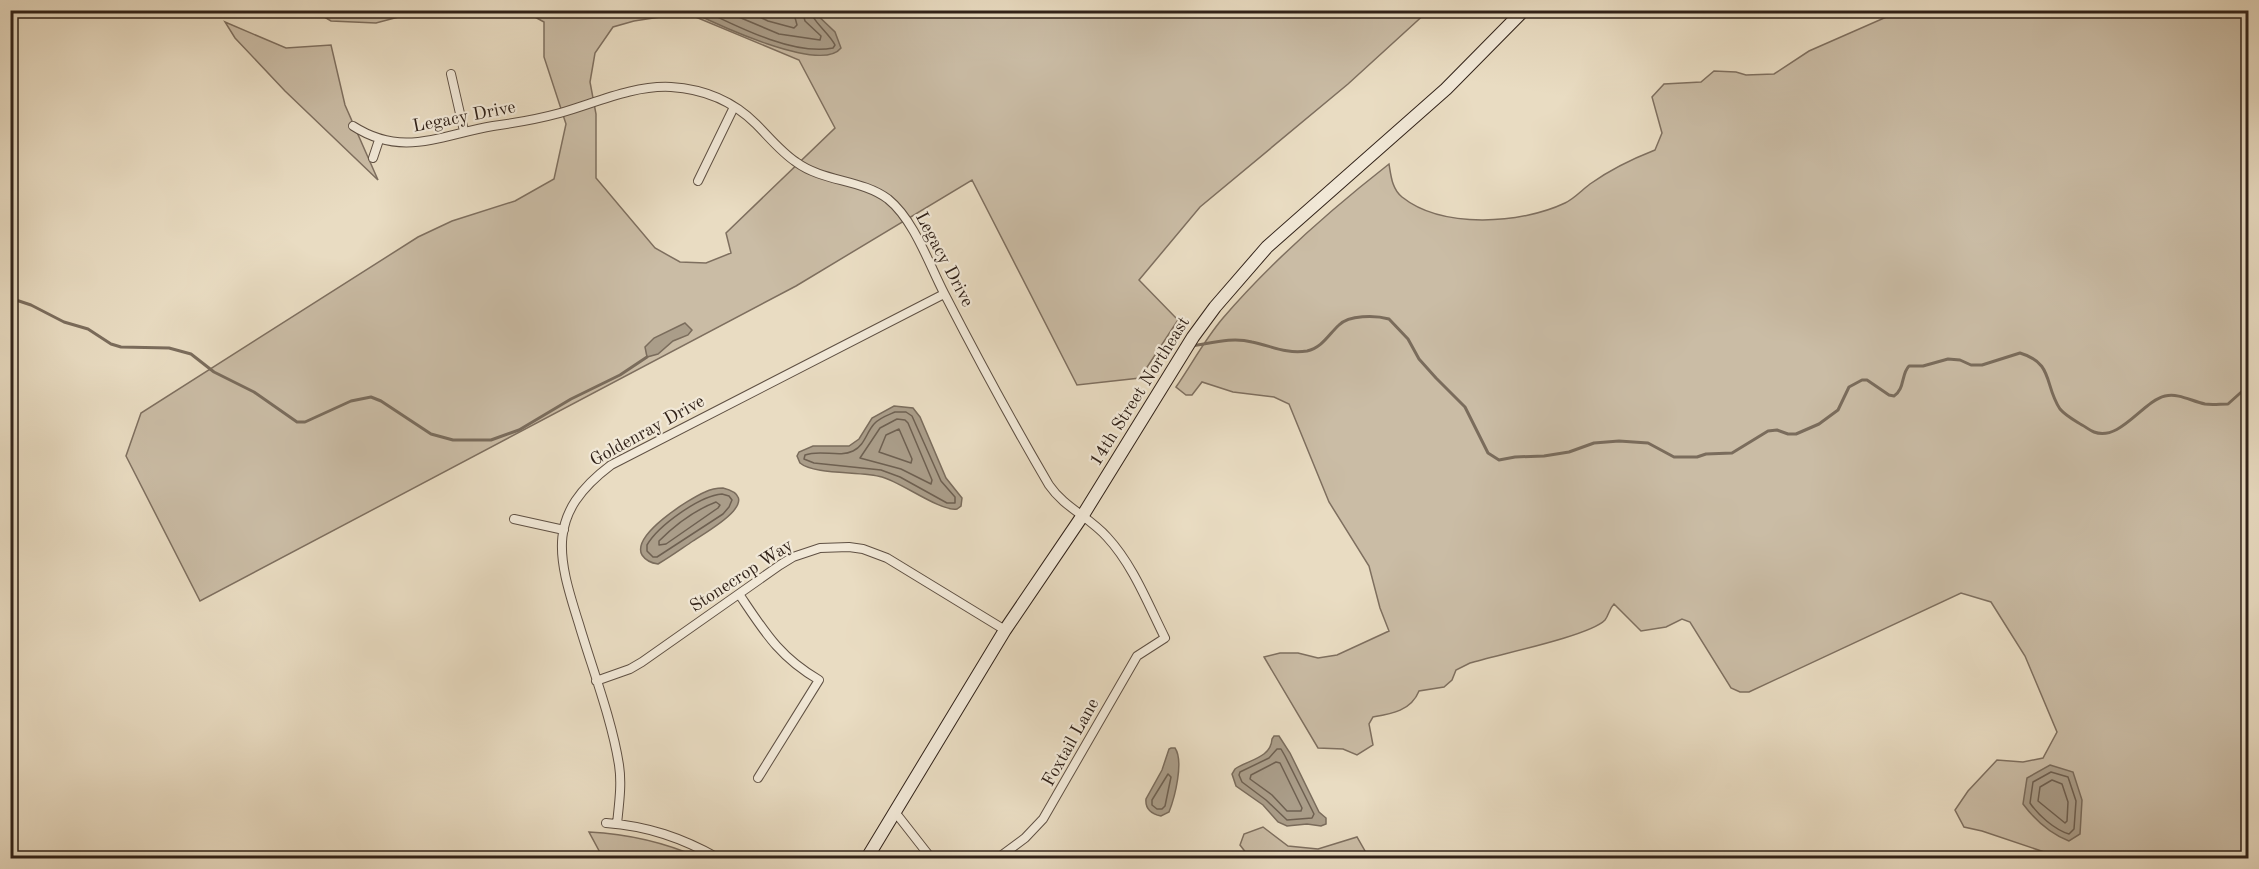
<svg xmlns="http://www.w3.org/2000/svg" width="2259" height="869" font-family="'Old Standard TT',serif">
  <rect width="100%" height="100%" fill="#e9dcc2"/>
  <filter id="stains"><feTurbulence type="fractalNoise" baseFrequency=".00333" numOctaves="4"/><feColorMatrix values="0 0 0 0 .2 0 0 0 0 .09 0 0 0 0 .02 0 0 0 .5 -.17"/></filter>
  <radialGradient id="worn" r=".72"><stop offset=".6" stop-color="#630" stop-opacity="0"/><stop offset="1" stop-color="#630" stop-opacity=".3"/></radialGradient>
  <path fill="#cabca5" stroke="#7e6f5f" stroke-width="1.5" fill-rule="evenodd" d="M314,11H421L376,23L331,21Z
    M524,11H1428L1348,84L1200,207L1139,280L1178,320L1140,378L1077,385L972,180L796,286L200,601L126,456L141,413L418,237L452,221L515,201L554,179L566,124L544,57V22ZM686,13L799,60L835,128L726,233L731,253L706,263L680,262L655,248L596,178V114L590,82L595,53L613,27L634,21Z
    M1900,11H2248V858H2062L1982,831L1964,827L1955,810L1968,791L1997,760L2023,762L2043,758L2057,732L2025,656L1991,602L1961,593L1749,692H1740L1731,688L1690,622L1682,619L1666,627L1641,631L1614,604C1609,609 1609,615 1605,620C1590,636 1496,655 1470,663L1456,670L1452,680L1444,687L1419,691C1411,711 1391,714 1373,717L1369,724L1373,745L1357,755L1343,749L1318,748L1264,657L1280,653H1298L1318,658L1337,655L1389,631L1380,608L1369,566L1329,502L1289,404L1274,397L1233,392L1202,382L1192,395H1186L1176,387C1192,364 1205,339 1223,318C1272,261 1329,211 1389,164C1391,176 1392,189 1402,197C1442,229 1521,224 1565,203C1574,199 1582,190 1590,184C1611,169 1632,159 1655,150L1662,133L1652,97L1664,84L1701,82L1714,71L1736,72L1746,75L1774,74L1809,51Z
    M225,22L286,48L331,45L345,105L378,180L285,91L235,38Z
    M1263,827L1288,846L1318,849L1357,837L1369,858H1250L1240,845L1244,834Z
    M589,832C629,834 664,842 700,858H603Z"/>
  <path fill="#aa9d89" stroke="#7a6c5c" stroke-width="1.5" d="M690,11H813L835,32L841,48C821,74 714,23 690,11Z
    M685,323L692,330L688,335L673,341L658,354L647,357L645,347L654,338Z
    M894,406L913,408L920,417L946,478L962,498L961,506L957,509C941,512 901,482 882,477C861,471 814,475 800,463L797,456L799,452L813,446H849L859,439L872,418Z
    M723,488C767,499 706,532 693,541C681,549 670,557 658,564C651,563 646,561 642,555C631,535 689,499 705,492C711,489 716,488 723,488Z
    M1274,736H1279L1290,753L1319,812L1326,818V824L1321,826L1307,824L1287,826L1278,822L1263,805L1236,786L1232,774L1235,769C1248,760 1271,758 1272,739Z
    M1171,748H1175C1184,761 1175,797 1169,812L1161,816C1152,814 1145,809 1146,799L1162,770L1169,749Z
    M2050,765L2073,772L2082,800L2080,834L2069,841C2051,834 2035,820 2023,804L2027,778Z"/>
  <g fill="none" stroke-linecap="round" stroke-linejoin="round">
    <path stroke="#6e6051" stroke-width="1.5" d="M703,10C738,27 795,56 833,48L835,45C829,33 811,20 810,10
      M722,10L779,34L820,40L821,36L805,21L802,10
      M745,10L768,21L794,28L797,25L793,10
      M895,412H906L912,416L941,481L955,497V503H947L900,477L881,470L814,463L804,459L805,455C821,449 839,458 853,451C865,445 866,433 874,424C879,418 888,415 895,412Z
      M897,419L905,420L908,423L932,480L931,484L901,469L860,458L880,428Z
      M899,429L912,459L911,463L879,452L886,435Z
      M722,494L729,496L732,500L729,507L723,514L657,557H653L647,551V545C658,526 699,496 722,494Z
      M716,502L720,505L718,508L666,544L659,545V541C674,526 695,510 716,502Z
      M1277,749H1281L1285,756L1314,814L1312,818L1287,820L1266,800L1242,782L1239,775L1240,772L1269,758Z
      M1276,762L1280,763L1302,808L1301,811H1287L1272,795L1250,779L1251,775Z
      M2051,772L2068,777L2076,801L2074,829L2069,834C2055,830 2038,815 2030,803L2033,782Z
      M1168,774L1171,777L1165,806L1162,809H1157L1152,805V800Z
      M2052,780L2062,784L2068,802L2067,821L2065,823L2038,801L2040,787Z"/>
    <path stroke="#7a6c5c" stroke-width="3" d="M10,298L31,305L64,322L88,329L111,344L121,347L169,348L191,354L214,372L254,392L297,422H305L351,401L371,397L381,401L431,434L453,440H491L519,430L571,399L620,375L647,357
      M1192,346C1212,343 1232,337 1252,342C1272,346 1285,354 1307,351C1322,348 1329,334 1339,325C1349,315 1375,315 1389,319L1408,339L1419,359L1436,378L1465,407L1488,453L1499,460L1515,457L1544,456L1569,452L1594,443L1619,441L1648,443L1674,457H1697L1706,454L1732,453L1768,431L1777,430L1788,434H1796L1819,424L1838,410L1849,387L1862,380H1867L1889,395L1894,396C1905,389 1901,374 1909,366H1923L1948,359L1960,360L1971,365H1982L2020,353C2054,363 2044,385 2060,409C2066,416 2074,420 2082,425C2086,427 2089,430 2094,432C2120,442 2143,401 2165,396C2179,393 2191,401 2205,404C2212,405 2220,404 2228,404L2248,386"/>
    <defs>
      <path id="street" d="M451,74L464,131
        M353,126C403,158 440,135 493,126C515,123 538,119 560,113C595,103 634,85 671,87C703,89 733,101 756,124C769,137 781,152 796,162C823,182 861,179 888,199C914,220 929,264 944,293C977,357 1012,422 1049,485C1064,507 1089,517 1107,537C1133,565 1148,604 1165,638L1137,656L1043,819L1025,838L998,858
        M373,158L379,140
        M698,181L734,107
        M514,519L564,530
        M739,594C764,631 779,657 819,680L758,778
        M596,681L630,669L642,662L780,565L793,557L820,548L849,547L863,549L887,558L1005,630
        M895,812L931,858
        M606,823C648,826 682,838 718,858
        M617,824C619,804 622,784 619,765C612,720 592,668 579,624C557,555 546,514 611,465L944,294"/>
      <path id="secondary" d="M867,858L1005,630L1083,515L1193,337L1215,307L1267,247L1446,89L1524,10"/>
    </defs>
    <use href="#street" stroke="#5f5043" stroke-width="10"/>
    <use href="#secondary" stroke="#312219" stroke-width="14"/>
    <use href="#street" stroke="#f1e8d7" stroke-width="8"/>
    <use href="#secondary" stroke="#f1e8d7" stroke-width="12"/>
  </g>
  <g text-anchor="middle" stroke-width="4.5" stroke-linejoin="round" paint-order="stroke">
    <g font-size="18" fill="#312219" stroke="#f1e8d7">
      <text transform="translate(464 116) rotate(-11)" y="6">Legacy Drive</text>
      <text transform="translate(945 259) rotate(62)" y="6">Legacy Drive</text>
      <text transform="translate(1139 391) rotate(-58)" y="6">14th Street Northeast</text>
      <text transform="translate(647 430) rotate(-29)" y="6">Goldenray Drive</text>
      <text transform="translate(741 575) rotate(-33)" y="6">Stonecrop Way</text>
      <text transform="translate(1070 742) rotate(-61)" y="6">Foxtail Lane</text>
    </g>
  </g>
  <rect width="2259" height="869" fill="none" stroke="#e9dcc2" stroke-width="36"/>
  <rect x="12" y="12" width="2235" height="845" fill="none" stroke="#312219" stroke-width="3"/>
  <rect x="18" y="18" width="2223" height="833" fill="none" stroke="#312219" stroke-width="1.5"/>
  <rect width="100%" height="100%" filter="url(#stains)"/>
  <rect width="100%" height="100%" fill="url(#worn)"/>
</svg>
